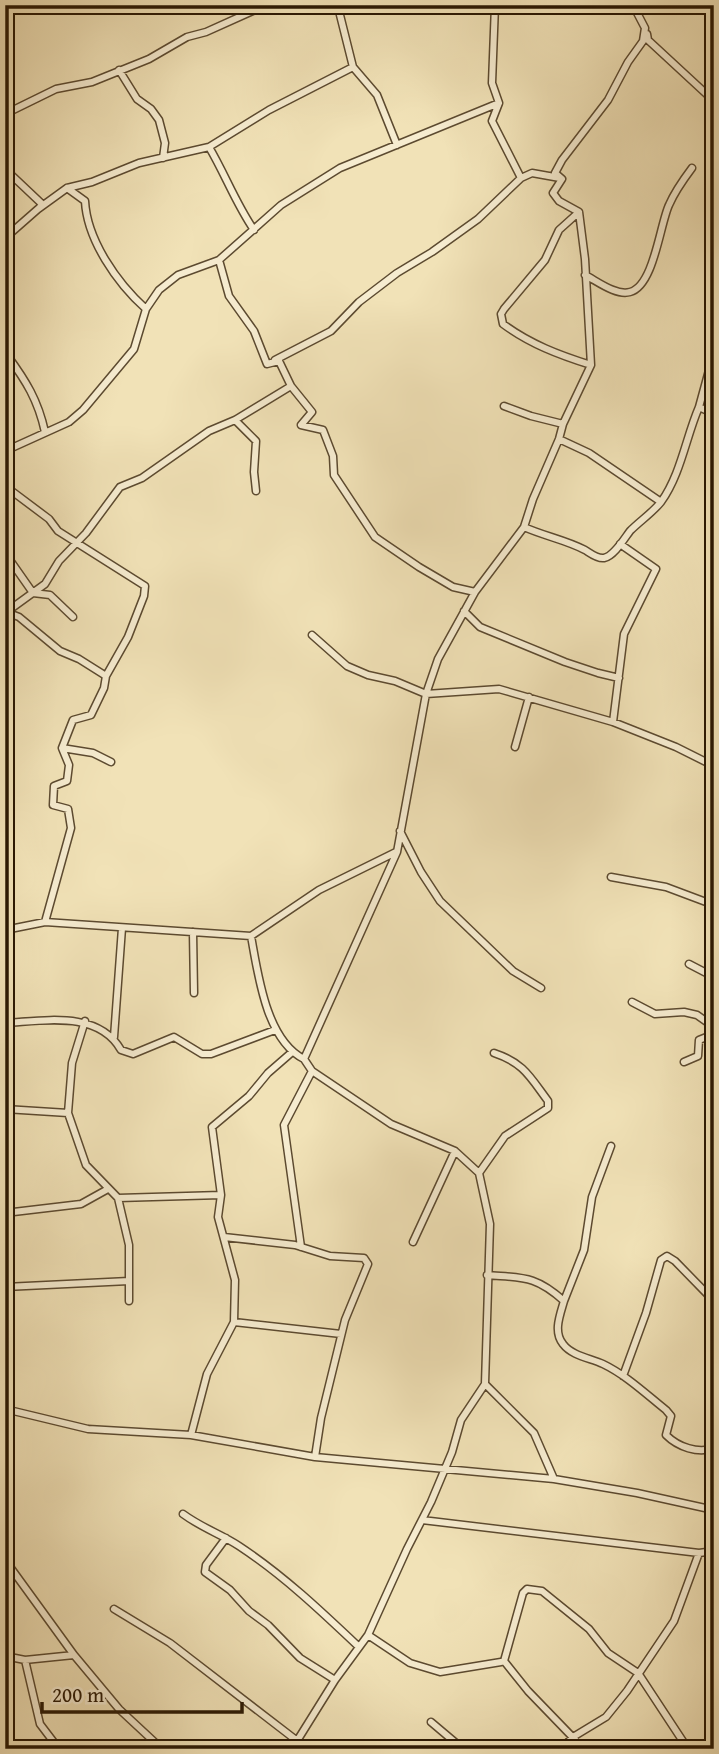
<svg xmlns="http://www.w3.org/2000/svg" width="719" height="1754" font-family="'Gentium Book Plus',serif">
  <rect width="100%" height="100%" fill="#f1e2b7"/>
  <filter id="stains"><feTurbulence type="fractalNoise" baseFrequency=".00286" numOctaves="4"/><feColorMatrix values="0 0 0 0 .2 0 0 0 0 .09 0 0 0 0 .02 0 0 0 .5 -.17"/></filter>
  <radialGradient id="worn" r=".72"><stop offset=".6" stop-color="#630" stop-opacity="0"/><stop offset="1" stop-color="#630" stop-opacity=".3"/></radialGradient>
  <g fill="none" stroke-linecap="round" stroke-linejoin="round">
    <defs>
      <path id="street" d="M335,5L339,11L353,67L377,95L397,145
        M364,5H377
        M495,5L492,83L499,103L492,121L521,178L532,173L560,178
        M647,34L648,40L714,101
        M119,70L137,99L151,109L159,120L165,143L163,158
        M5,114L56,89L92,82L149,59L187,37L206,32L266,5
        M209,147C225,174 236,204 254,230
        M5,169L42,204L40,207
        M67,188L85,201C87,240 117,283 146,309
        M579,212L559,230L545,260L504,309L501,314L503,324C530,344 559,355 591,365
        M5,238L38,209L67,188L92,182L139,163L209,147L269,110L353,67
        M219,260L229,296L254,331L267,364L279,361L291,386L312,412L301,425L323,430L333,456L334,475L375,537L419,567L453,587L475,592
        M585,275C597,281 616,296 630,292C654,286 660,224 669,205C675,191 683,180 692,168
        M714,352L699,407L714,414
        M7,355C26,381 38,400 45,432
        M275,360L331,331L359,302L397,273L432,252L478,219L521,178
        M504,406L531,416L563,424
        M235,420L256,441L254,472L256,491
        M559,439L589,453L661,502
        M5,451L69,422L83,410L134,349L146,309L159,290L178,275L219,260L281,205L340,168L499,103
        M5,486L49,519L58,531L145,586L144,596L128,637L106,676L104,688L91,715L73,720L62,748L69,765L67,781L54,786L53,805L68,809L71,828L45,922
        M524,527C544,536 566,540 585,550C590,553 597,559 604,558C614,556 624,539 630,531C640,521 652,513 661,502C681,474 686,437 699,407
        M5,553L33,593L50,595L73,617
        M464,611L480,627L565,662L598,673L619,678
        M6,612L19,617L60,651L79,659L106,676
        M5,613L45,584L59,561L86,533L120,487L142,478L209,431L235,420L291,386
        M312,635L347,666L368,675L395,681L426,694L499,689L613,722L676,747L714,766
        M613,722L624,634L656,569L620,544
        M515,747L529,697
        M62,748L93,753L111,762
        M400,831L421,872L440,901L513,971L541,988
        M611,877L666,887L714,905
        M5,930L45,922L251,936L319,890L396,852
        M193,932L194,993
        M251,936C258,974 266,1040 304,1059
        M689,964L714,977
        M632,1002L655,1014L684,1012L697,1015L714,1027
        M85,1021L72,1063L68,1113L86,1165L118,1198L129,1245V1301
        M5,1023C44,1021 98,1010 121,1050L133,1054L174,1037L202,1054H211L275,1030
        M114,1037L122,928
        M684,1062L698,1056L699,1040L714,1034
        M5,1109L68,1113
        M479,1173L505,1136L548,1108V1101C530,1077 524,1063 494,1053
        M118,1198L221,1195
        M5,1213L81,1204L108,1189
        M224,1237L295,1245L330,1256L364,1258L368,1264L345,1320L321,1418L315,1457
        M413,1242L455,1151
        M301,1247L284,1125L312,1071
        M487,1275C523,1278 535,1275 564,1301C560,1315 553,1332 563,1344C572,1356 590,1358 603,1364C626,1375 646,1394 666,1410L671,1416L666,1435C678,1447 698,1454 714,1448
        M5,1287L129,1281
        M564,1301L584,1250L592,1197L611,1146
        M234,1322L341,1334
        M623,1376L646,1313L661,1260L667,1256L675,1261L714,1301
        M485,1384L534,1433L554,1479
        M5,1409L88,1429L191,1435L315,1457L554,1479L637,1493L714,1510
        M191,1435L207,1374L234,1322L235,1280L218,1217L221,1195L212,1127L249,1096L268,1073L291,1053
        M183,1514C202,1528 221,1534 239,1546C283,1575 321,1611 359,1647
        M422,1520L699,1553L714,1551
        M226,1538L206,1565L205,1572L230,1590L249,1611L268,1625L300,1658L335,1680
        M5,1560L74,1655L119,1709L162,1749
        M114,1609L170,1643L296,1740
        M368,1635L410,1663L440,1672L501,1662L504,1661L523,1593L527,1589L542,1591L589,1629L608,1653L638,1673L688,1749
        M5,1656L25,1660L74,1655
        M25,1660L40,1724L59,1749
        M504,1661L528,1691L584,1749
        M431,1722L463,1749
        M292,1749L335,1680L368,1635L407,1549L431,1502L452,1452L461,1420L485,1384L490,1224L479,1173L455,1151L391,1124L312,1071L304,1059L397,852L426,694L438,659L475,592L524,527L533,499L559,439L563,424L591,365L585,259L579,212L559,201L553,193L562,179L555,173L562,160L608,100L628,62L643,41L645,28L633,5
        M561,1749L573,1737L606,1717L627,1691L674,1621L699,1553"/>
    </defs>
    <use href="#street" stroke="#5c4a30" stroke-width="9"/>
    <use href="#street" stroke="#f6ecd0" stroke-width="6"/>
  </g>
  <rect width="719" height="1754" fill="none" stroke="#f1e2b7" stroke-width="28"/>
  <rect x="7" y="7" width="705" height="1740" fill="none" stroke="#2a1803" stroke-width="3.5"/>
  <rect x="14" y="14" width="691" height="1726" fill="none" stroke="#2a1803" stroke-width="2"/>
  <path d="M42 1702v10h200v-10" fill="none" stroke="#2a1803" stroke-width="3.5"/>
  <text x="52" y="1702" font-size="21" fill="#2a1803" stroke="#f6ecd0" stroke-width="5" paint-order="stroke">200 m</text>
  <rect width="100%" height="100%" filter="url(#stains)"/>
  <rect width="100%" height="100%" fill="url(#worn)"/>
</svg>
